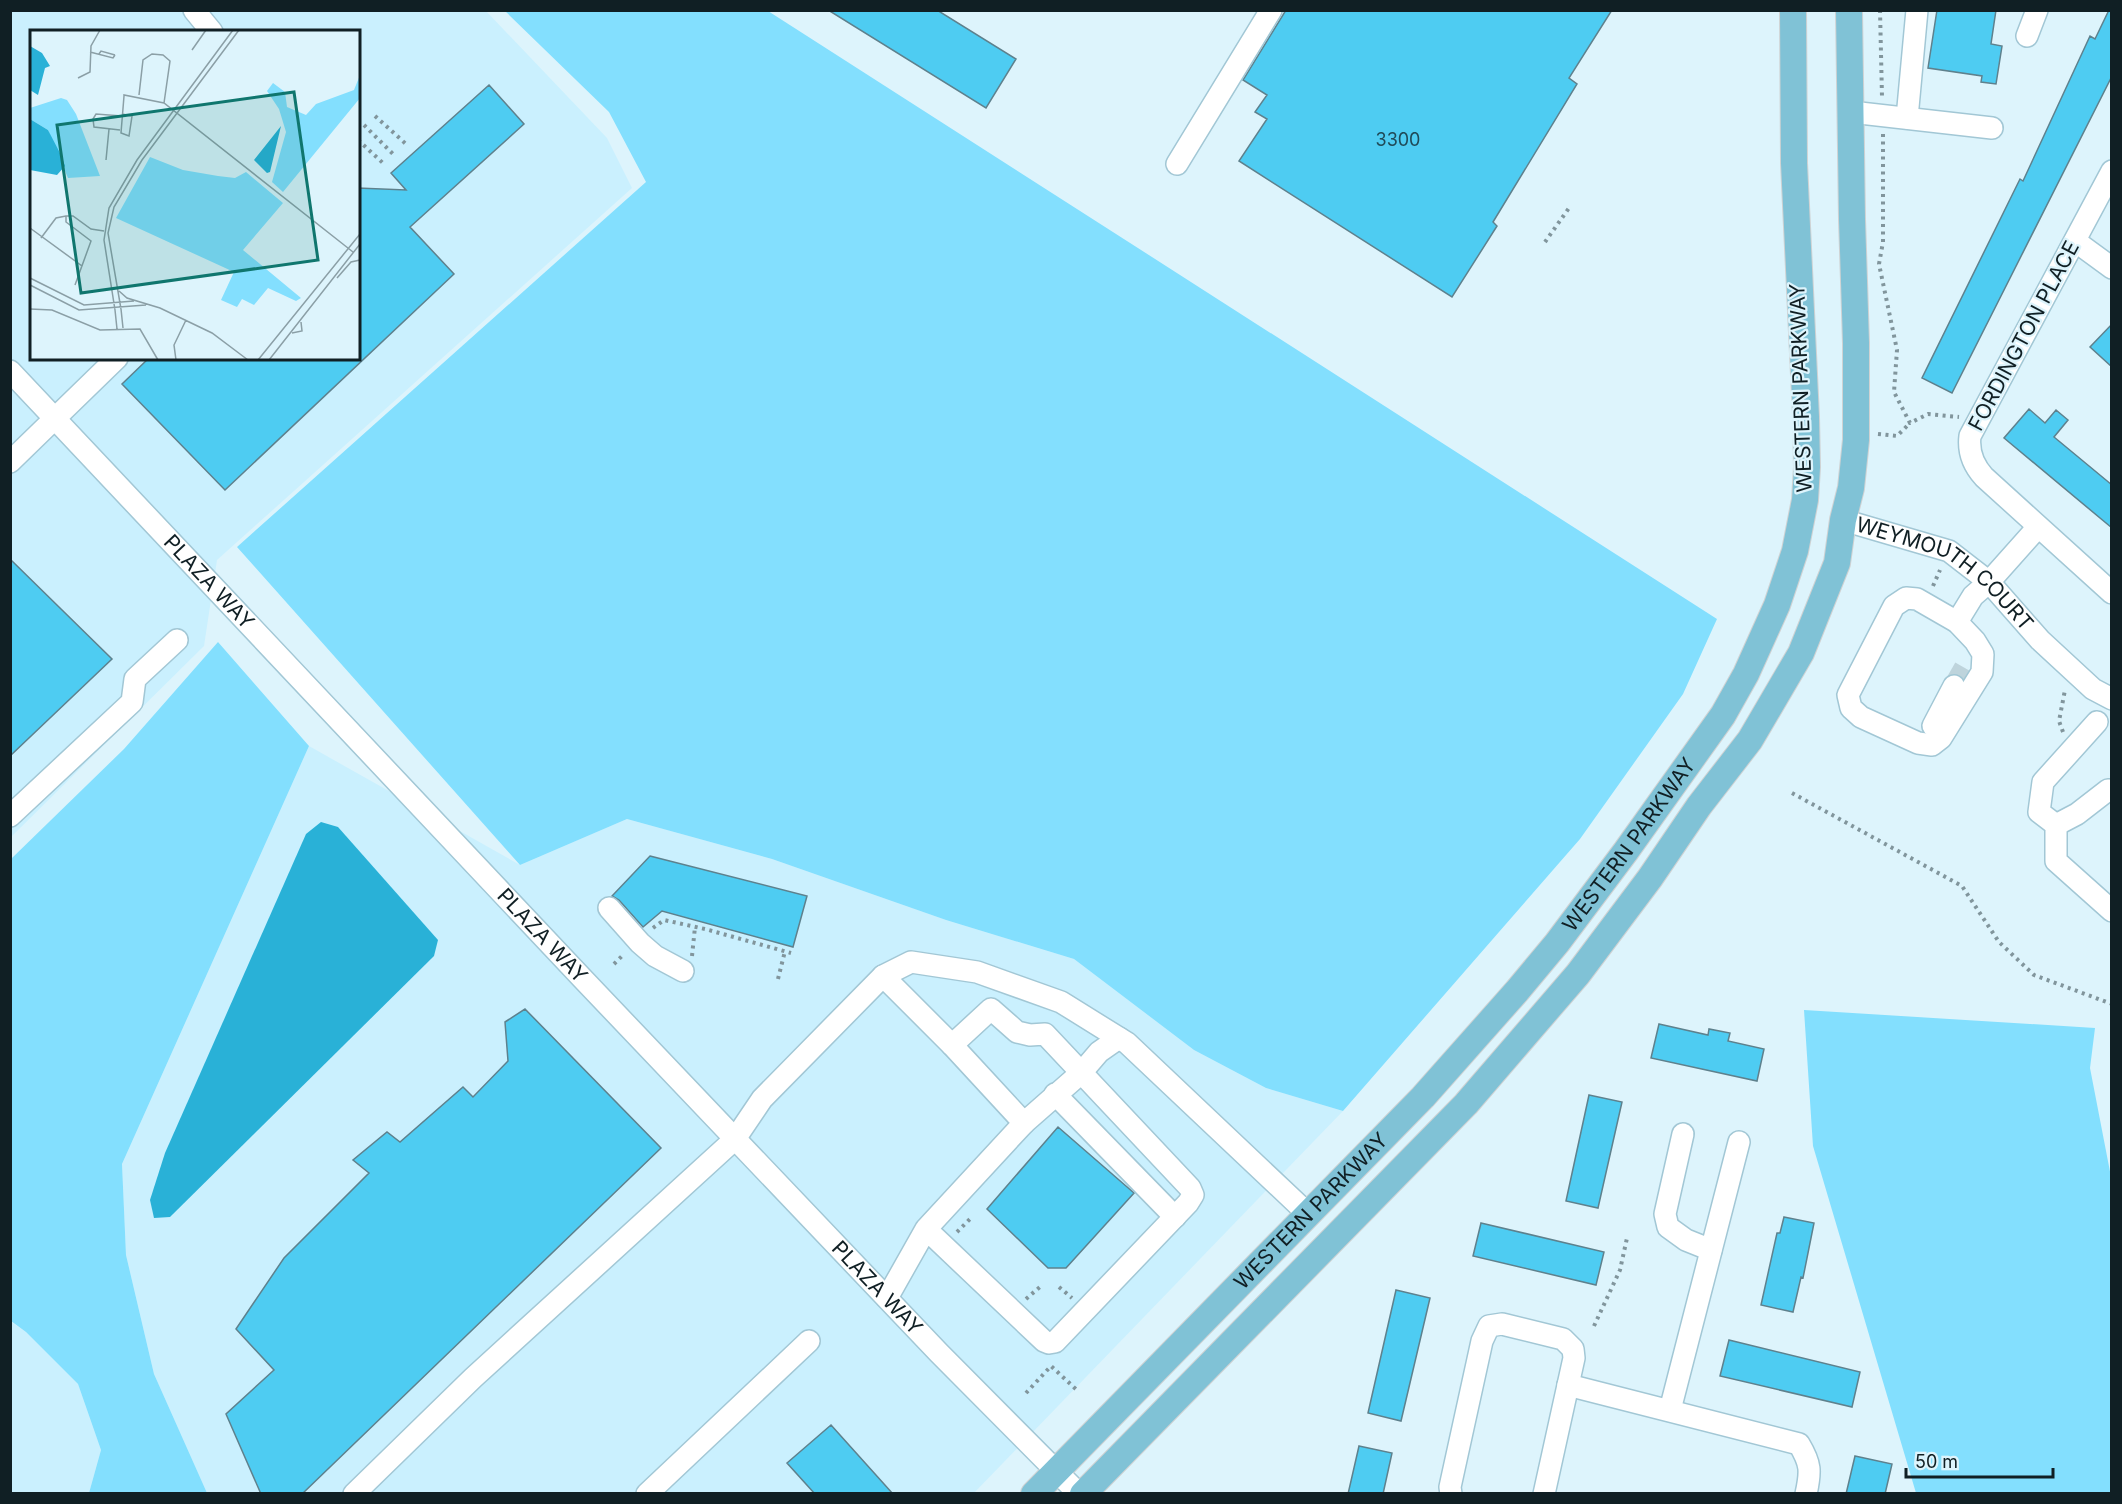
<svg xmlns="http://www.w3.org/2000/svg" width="2122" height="1504" font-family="Inter,sans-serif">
  <rect width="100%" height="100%" fill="#ddf4fc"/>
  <path fill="#caf0fe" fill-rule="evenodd" d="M11,11H486L607,138L632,188L217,560L204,646L11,837ZM32,32H358V358H32Z
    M309,746L520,865L627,819L772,859L946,920L1074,959L1194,1050L1266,1088L1343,1111L973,1494L207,1493L154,1374L126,1255L122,1164Z
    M10,1321L26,1332L78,1384L101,1450L89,1493H11Z"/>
  <path fill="#83dffe" d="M505,11H768L1717,619L1683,694L1580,839L1343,1111L1266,1088L1194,1050L1074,959L946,920L772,859L627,819L520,865L237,547L646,182L609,112Z
    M218,642L309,746L122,1164L126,1255L154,1374L207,1493H89L101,1450L78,1384L26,1332L11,1321V859L124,749Z
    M1804,1010L2095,1028L2090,1068L2112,1182L2111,1493H1916L1813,1146Z"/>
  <path fill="#29b1d7" d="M321,822L338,827L438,940L434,956L170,1217L154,1218L150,1200L165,1153L306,834Z"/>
  <path fill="#4eccf2" stroke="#5e818d" stroke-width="1.5" d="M828,10H937L1016,59L986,108Z
    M1286,10H1612L1569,78L1577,84L1493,222L1497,226L1452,297L1239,161L1267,119L1255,112L1267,95L1243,80Z
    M1937,10H1996L1991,44L2002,46L1996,84L1981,82L1982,76L1928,68Z
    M2109,10H2112V76L1952,393L1922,378L2020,179L2023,181L2090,36L2095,39Z
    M489,85L524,124L410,227L454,274L225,490L122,384L149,358H358V188L406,190L391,173Z
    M2112,324V367L2090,347Z
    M2029,409L2045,423L2056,410L2068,420L2054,437L2112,485V528L2004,438Z
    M10,559L112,659L10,756Z
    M650,856L807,896L793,947L662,911L643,927L619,900L612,896Z
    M525,1009L661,1148L302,1494H261L226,1414L274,1370L236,1329L284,1258L369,1173L353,1160L387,1132L400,1142L463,1087L473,1097L508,1061L505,1022Z
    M1659,1024L1708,1035L1709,1029L1730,1033L1728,1041L1764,1049L1757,1081L1651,1058Z
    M1589,1095L1622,1102L1598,1208L1566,1201Z
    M1058,1127L1134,1193L1066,1268H1048L987,1209Z
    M1784,1217L1814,1223L1803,1278L1801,1277L1793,1312L1761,1305L1777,1233H1780Z
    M1481,1223L1604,1252L1596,1285L1473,1256Z
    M1396,1290L1430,1298L1401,1421L1368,1413Z
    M1729,1340L1860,1372L1852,1407L1720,1376Z
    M831,1425L893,1494H815L787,1463Z
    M1359,1446L1392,1453L1383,1494H1348Z
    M1855,1456L1892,1464L1885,1494H1846Z"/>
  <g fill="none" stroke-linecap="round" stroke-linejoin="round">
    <path stroke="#bed4dc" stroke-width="21" stroke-dasharray="21 10" stroke-linecap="butt" d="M1954,686L1966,665"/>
    <defs>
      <g id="minor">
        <path d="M194,10L212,32"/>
        <path d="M2027,36L2037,10"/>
        <path d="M1851,112L1992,128"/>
        <path d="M1907,118L1917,10"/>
        <path d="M1177,164L1271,10"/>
        <path d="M2112,171L1970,436C1968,452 1973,465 1984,477L2112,593"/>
        <path d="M2075,241L2112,268"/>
        <path id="s1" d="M10,371L582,978L939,1353L1079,1494"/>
        <path d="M10,462L117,358"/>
        <path id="s2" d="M1843,520L1949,551L1989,582L2040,640L2093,689L2112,699"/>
        <path d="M1906,598L1917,599L1957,622L1975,641L1983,654L1982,672L1941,738L1932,745L1918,743L1861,717L1851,708L1848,695L1894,606Z"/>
        <path d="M1957,622L1973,596L1989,582L2038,527"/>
        <path d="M2097,722L2043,782L2039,812L2056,825V861L2112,911"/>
        <path d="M1933,726L1954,686"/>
        <path d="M10,816L132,702L135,679L177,640"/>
        <path d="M2056,825L2077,814L2108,790"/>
        <path d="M609,908L640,943L655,956L683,971"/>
        <path d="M883,976L952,1045"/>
        <path d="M1055,1094L1175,1217"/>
        <path d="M1024,1123L1081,1073L1099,1052L1119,1038"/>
        <path d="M1683,1134L1665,1214L1668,1227L1686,1240L1711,1250"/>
        <path d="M887,1298L926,1229L1044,1341L1049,1343L1055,1342L1188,1203L1193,1195L1190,1188L1045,1034L1030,1035L1017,1032L991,1009L952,1045L1024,1123L926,1229"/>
        <path d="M1568,1385L1799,1444C1811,1464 1811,1471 1806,1494"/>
        <path d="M1670,1410L1739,1142"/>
        <path d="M354,1494L473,1378L735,1139L762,1099L883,976L911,962L977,972L1061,1002L1127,1043L1308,1214"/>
        <path d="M647,1494L809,1341"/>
        <path d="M1451,1494L1450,1487L1482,1341L1489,1326L1502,1324L1563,1339L1573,1349L1574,1358L1544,1494"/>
      </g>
      <g id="major">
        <path id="s3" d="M1034,1494L1423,1097L1517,991L1557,943L1626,851L1723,715L1746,674L1777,605L1795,551L1805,500L1807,467L1806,417L1794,163L1793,10"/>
        <path d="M1083,1494L1466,1104L1578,974L1650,878L1699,806L1750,740L1801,653L1837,563L1843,520L1851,488L1856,440V343L1852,219L1849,10"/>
      </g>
    </defs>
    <use href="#minor" stroke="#a2c7d5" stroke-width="24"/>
    <use href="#major" stroke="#cfd2d3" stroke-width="28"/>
    <path stroke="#81959c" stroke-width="4" stroke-dasharray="3 4.5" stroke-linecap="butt" d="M1880,10L1882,97
      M375,116L406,144
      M364,125L394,155
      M1883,134V242L1879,264L1897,350L1894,392L1910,423L1928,414L1959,417
      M358,140L384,164
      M1545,242L1569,208
      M1878,434L1897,436L1910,423
      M1933,586L1940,570
      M2063,732L2059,721L2065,690
      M1792,793L1962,886L1999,942L2034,975L2112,1004
      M653,928L664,920L705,929L791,953
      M692,956L695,927
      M614,964L624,954
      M778,979L785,951
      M957,1232L971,1218
      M1059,1287L1072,1298
      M1026,1299L1041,1286
      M1594,1326L1620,1270L1627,1238
      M1026,1393L1051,1366L1079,1392"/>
    <use href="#minor" stroke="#fff" stroke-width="21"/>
    <use href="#major" stroke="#80c2d6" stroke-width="26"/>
  </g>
  <g text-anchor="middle" stroke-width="4.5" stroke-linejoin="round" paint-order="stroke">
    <g font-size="18" fill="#204a58">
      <text x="1398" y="146">3300</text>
    </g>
    <g font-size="21" fill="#101f24" stroke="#ddf4fc">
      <text transform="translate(2024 336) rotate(-62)" y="7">FORDINGTON PLACE</text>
      <text transform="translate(1801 388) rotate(-92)" y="7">WESTERN PARKWAY</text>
      <text dy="7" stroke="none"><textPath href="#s2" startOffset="118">WEYMOUTH COURT</textPath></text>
      <text dy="7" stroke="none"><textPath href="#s1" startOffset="290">PLAZA WAY</textPath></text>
      <text dy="7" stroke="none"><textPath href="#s3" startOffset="882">WESTERN PARKWAY</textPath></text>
      <text dy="7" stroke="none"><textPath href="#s1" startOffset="776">PLAZA WAY</textPath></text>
      <text dy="7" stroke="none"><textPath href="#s3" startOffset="396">WESTERN PARKWAY</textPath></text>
      <text dy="7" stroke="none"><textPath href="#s1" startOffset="1262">PLAZA WAY</textPath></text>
    </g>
  </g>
  <g transform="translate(30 30)">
    <rect width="330" height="330" fill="#ddf4fc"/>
    <path d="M330,45V68L253,162L242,152L256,102L249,79L237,61L243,53L255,62L257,77L276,85L286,74L324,60ZM31,68L37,70L46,84L70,146L38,148L18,100L0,89V78ZM120,127L153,140L188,146L205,148L216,142L253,173L213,220L271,268L266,271L238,258L224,275L212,269L207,277L191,270L204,242L86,188Z" fill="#83dffe"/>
    <path d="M0,16L12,23L20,36L15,38L8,65L0,60ZM0,89L18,100L31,125L35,136L27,145L0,140ZM251,96L240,142L237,143L224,130Z" fill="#29b1d7"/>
    <path fill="none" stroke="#8b9fa6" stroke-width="1.5" d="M162,20L176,0M60,22L83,28L85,25M69,24L71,21L85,25M48,48L60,42L61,16L70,0M109,65L113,30L122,24L133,25L140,31L134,73M92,84L102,86L99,106L91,103L94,66V65L134,73L323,222M90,100L64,97L63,89L66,84L92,86M76,130L79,99M0,198L52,236M11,208L26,188L36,186M0,248L54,275L104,271M307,248L321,232L330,230M0,255L49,280L116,275M45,255L61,211L36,192V186H43L61,199L74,201M89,261L97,268L130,278L182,303L218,330M0,279L22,280L70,300L110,299L128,330M91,279L93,298M91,279L78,203L84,177L112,130L209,0M85,280L87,299M85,280L74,210L79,178L107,130L203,0M262,303L272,301L271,292M146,330L144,315L156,290M228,330L330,204M239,330L330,214"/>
    <path fill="#0f766e" fill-opacity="0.15" stroke="#0f766e" stroke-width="3" d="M264,62L288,230L51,263L27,95Z"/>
    <rect width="330" height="330" fill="none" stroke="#101f24" stroke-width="3"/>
  </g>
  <rect width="2122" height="1504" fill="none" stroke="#101f24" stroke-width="24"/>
  <path d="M1906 1468v9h147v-9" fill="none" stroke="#101f24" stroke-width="3"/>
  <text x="1915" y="1468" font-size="18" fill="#101f24" stroke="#ddf4fc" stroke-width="4.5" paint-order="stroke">50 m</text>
</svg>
